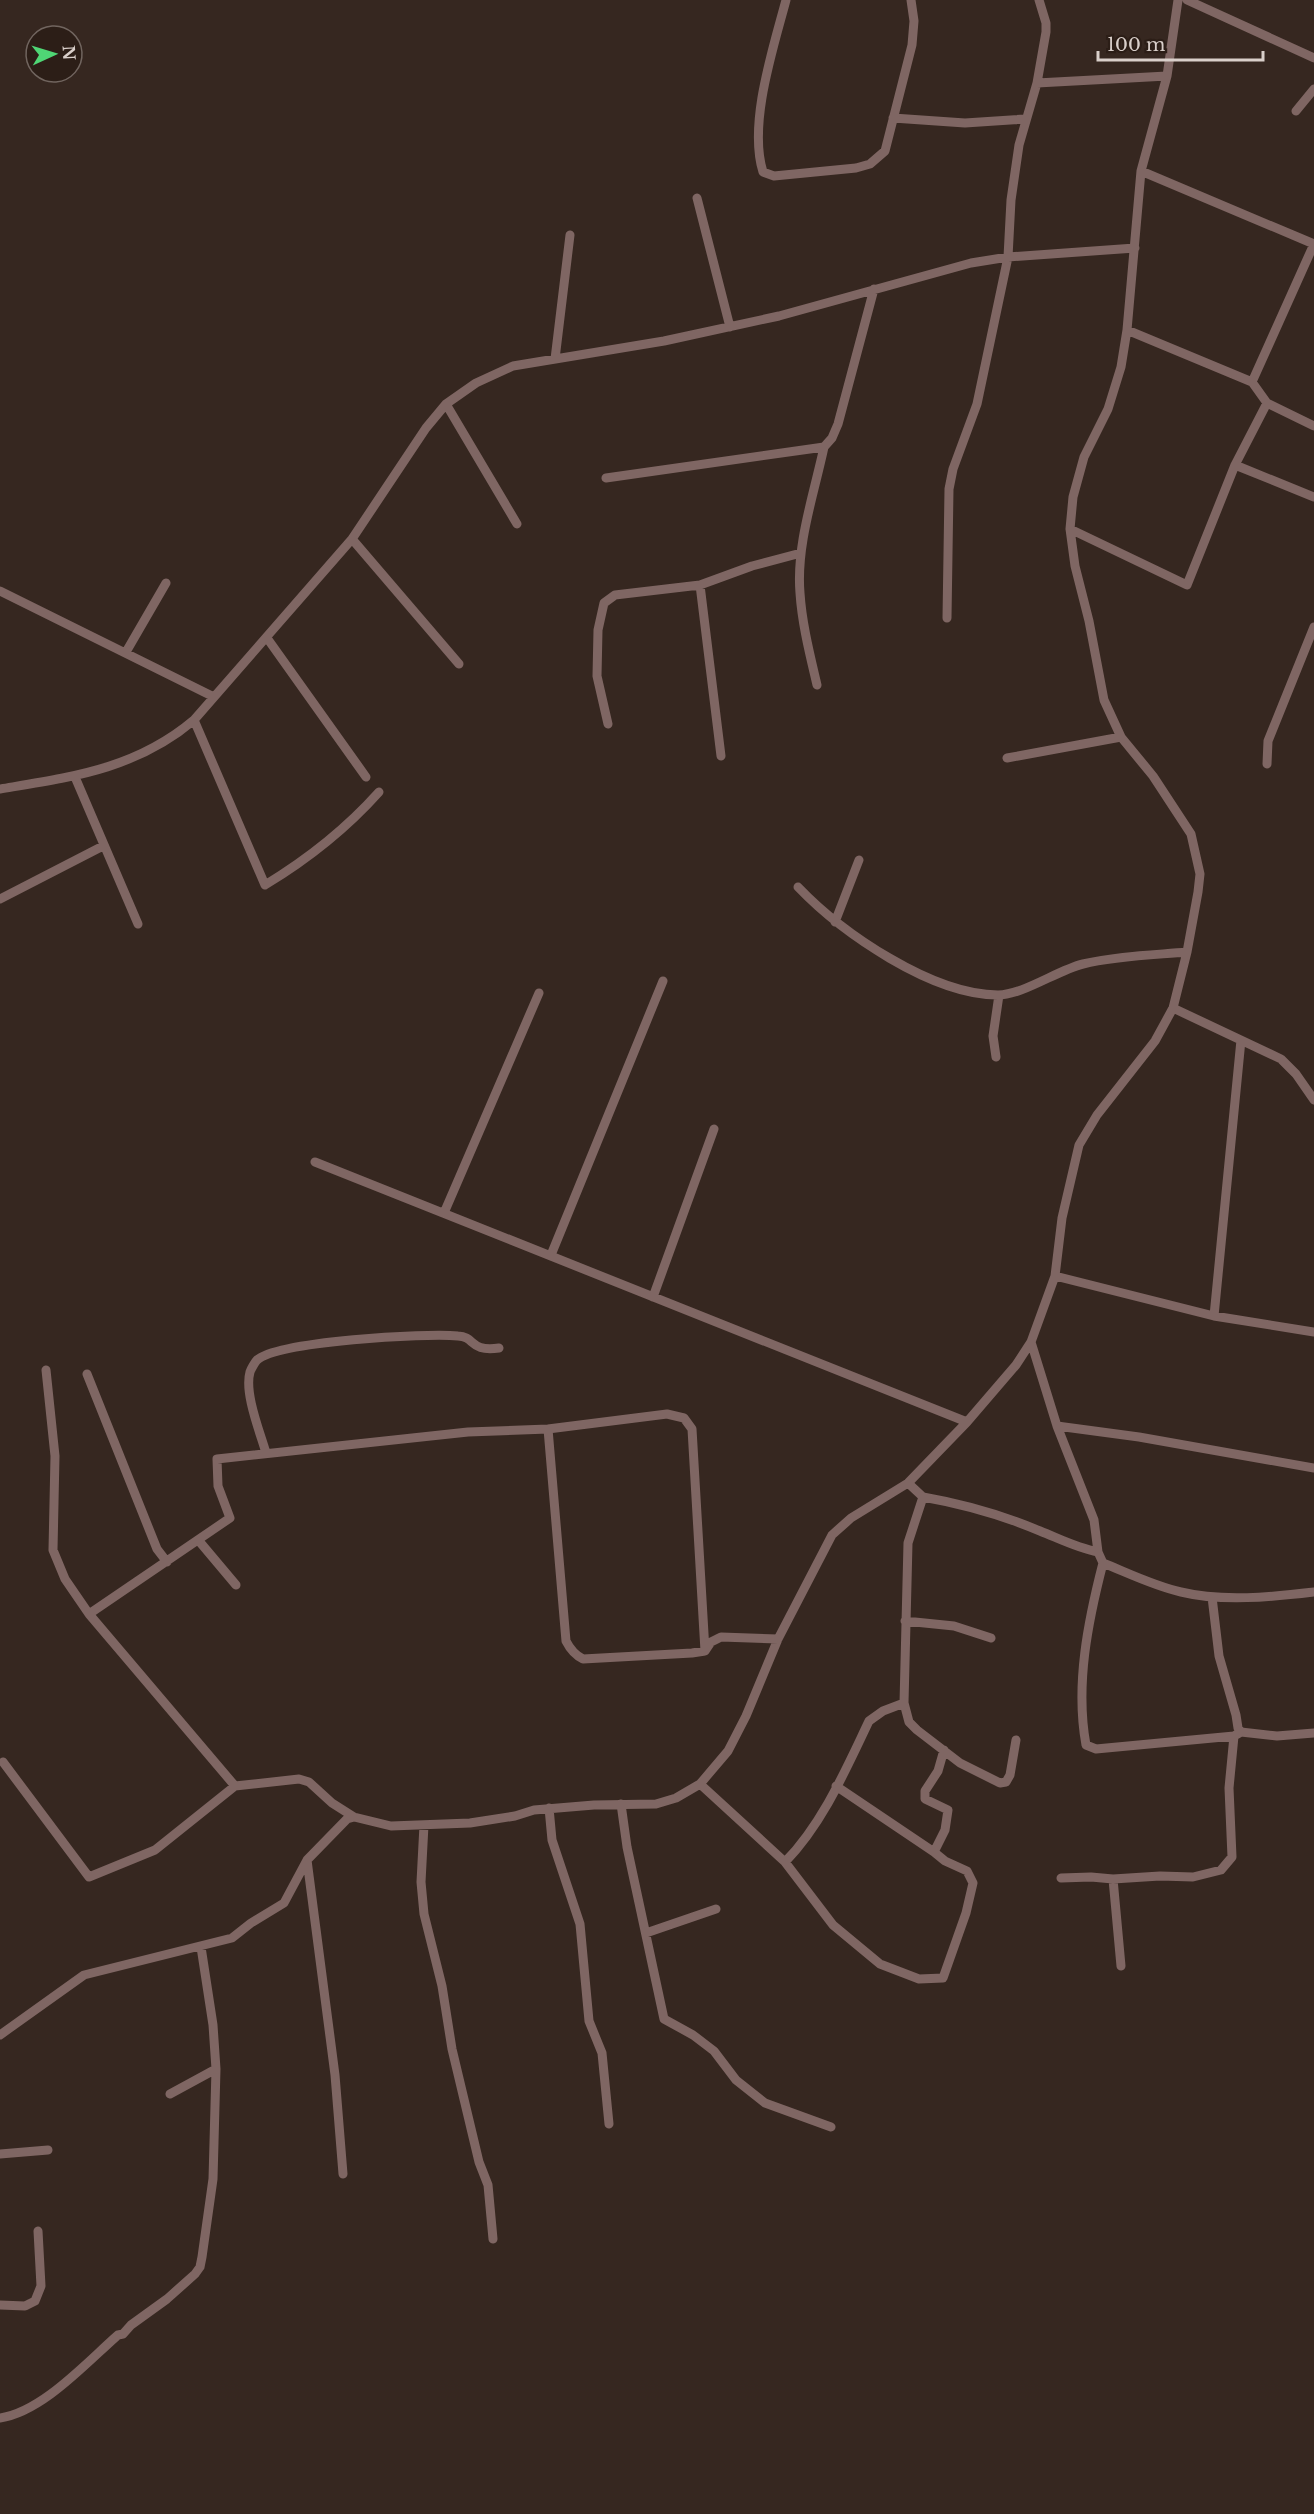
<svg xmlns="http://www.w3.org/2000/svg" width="1314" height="2514" font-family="'Libre Baskerville',serif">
  <rect width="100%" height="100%" fill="#362720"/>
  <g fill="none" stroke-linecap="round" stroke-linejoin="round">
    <path stroke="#7f6663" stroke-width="9" d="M786,0C773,49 748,124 763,172L774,176L856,168L870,164L885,151L912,45L914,21L911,0
      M1187,0L1314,58
      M1037,83L1167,76
      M1296,111L1314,89
      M893,118L965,123L1025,119
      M1141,171L1314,244
      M697,198L730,327
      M1127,330L1252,382L1267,403L1314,426
      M555,359L570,235
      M1252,382L1314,244
      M446,404L517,524
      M1235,465L1314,497
      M606,478L824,447
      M1070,529L1187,585L1235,465L1267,403
      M352,539L459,664
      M700,585L721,756
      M0,591L214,697
      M947,618L949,489L953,469L977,404L1008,257L1011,200L1019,145L1037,83L1046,32V23L1039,0
      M267,638L366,777
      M126,652L166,583
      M817,685C810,655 802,624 800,593C796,545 814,494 824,447L832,438L838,424L874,289
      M194,720L265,885C308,859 345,830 379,792
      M608,724L597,676L598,630L604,603L615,595L700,585L752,566L801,553
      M1007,758L1121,737
      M1267,764L1268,741L1314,627
      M75,777L138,924
      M0,789C72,777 136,769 194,720L352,539L426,428L446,404L476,383L513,366L664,341L779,316L971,263L1008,257L1135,248
      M798,887C842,933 932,995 998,995C1023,995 1058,970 1083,964C1117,956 1153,955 1187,952
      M0,899L103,846
      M835,922L859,860
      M1173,1008L1281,1059L1296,1074L1314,1100
      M996,1057L993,1036L999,995
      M315,1162L967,1422
      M444,1213L539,993
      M551,1255L663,981
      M1055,1276L1214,1316L1314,1332
      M653,1297L714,1129
      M1214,1316L1241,1040
      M1031,1342L1057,1426L1094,1520L1098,1552
      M87,1374L157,1549L167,1562
      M1057,1426L1139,1437L1314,1468
      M548,1429L566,1641C570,1649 575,1655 583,1659L692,1653L705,1651L711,1642L721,1637L778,1639
      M266,1453C260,1432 244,1393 250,1372C251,1369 255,1362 257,1360C279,1341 425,1333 458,1336C476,1337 469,1352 499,1348
      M908,1483L923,1497L908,1543L904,1703L909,1722L917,1730L960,1763L1000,1783L1006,1782L1010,1775L1016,1740
      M923,1497C963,1504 1002,1515 1040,1531C1060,1539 1077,1548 1098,1552L1103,1563C1128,1573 1154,1586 1181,1592C1222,1602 1272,1597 1314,1592
      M199,1541L236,1585
      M1103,1563C1088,1621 1075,1685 1086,1745L1096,1749L1234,1736L1241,1732L1277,1736L1314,1733
      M1212,1597L1219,1656L1236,1715L1238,1728L1241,1732
      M89,1614L230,1518L218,1486L217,1459L468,1432L548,1429L667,1414L684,1418L692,1429L705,1651
      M905,1621L954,1626L991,1638
      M904,1703L883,1711L869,1721C846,1769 823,1823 785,1862L833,1925L880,1964L919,1979L943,1978L966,1913L973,1883L967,1871L945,1861L934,1852L945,1830L948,1810L925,1799V1791L938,1771L944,1750
      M3,1762L89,1877L155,1850L235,1786L89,1614L65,1579L53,1550L55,1456L46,1370
      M700,1784L785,1862
      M235,1786L299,1779L309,1782L332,1803L354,1817L391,1826L470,1823L515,1816L534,1810L594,1805L656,1804L676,1798L700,1784L728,1751L746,1716L778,1639L832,1535L851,1518L908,1483L967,1422L1016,1365L1031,1342L1055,1276L1062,1218L1079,1145L1097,1115L1155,1041L1173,1008L1187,952L1198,892L1200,874L1191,834L1153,776L1121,737L1104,700L1089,621L1075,566L1070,529L1073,497L1084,457L1108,409L1121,367L1127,330L1141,171L1167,76L1178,0
      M836,1786L934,1852
      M621,1804L627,1847L664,2019L693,2035L714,2051L736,2080L765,2103L831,2127
      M549,1808L552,1840L580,1924L589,2021L602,2053L609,2124
      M424,1825L421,1882L424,1914L442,1986L452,2049L479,2162L488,2185L493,2239
      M307,1860L335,2075L343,2174
      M1061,1878L1091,1877L1113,1879L1160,1876L1193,1877L1221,1870L1232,1857L1229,1788L1234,1736
      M1113,1879L1121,1966
      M646,1933L716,1909
      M0,2035L84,1975L232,1938L251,1923L284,1903L307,1860L347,1819L354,1817
      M170,2094L216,2069
      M0,2154L48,2150
      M0,2305L25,2306L35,2301L41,2286L38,2231
      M0,2418C42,2412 86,2363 118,2335L123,2334L131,2325L167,2299L195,2274L200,2267L202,2257L213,2179L216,2069L213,2025L201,1947"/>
  </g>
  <g transform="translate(54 54) rotate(86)"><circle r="28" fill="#2c1e17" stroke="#71655f" stroke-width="1.5"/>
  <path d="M0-4.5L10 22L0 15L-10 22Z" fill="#4fd675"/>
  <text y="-9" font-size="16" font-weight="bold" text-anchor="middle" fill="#d9cfca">N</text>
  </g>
  <path d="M1098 51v9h165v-9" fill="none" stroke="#d9cfca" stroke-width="3"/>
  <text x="1107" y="51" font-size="18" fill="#d9cfca" stroke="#2c1e17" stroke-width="4.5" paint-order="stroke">100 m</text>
</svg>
